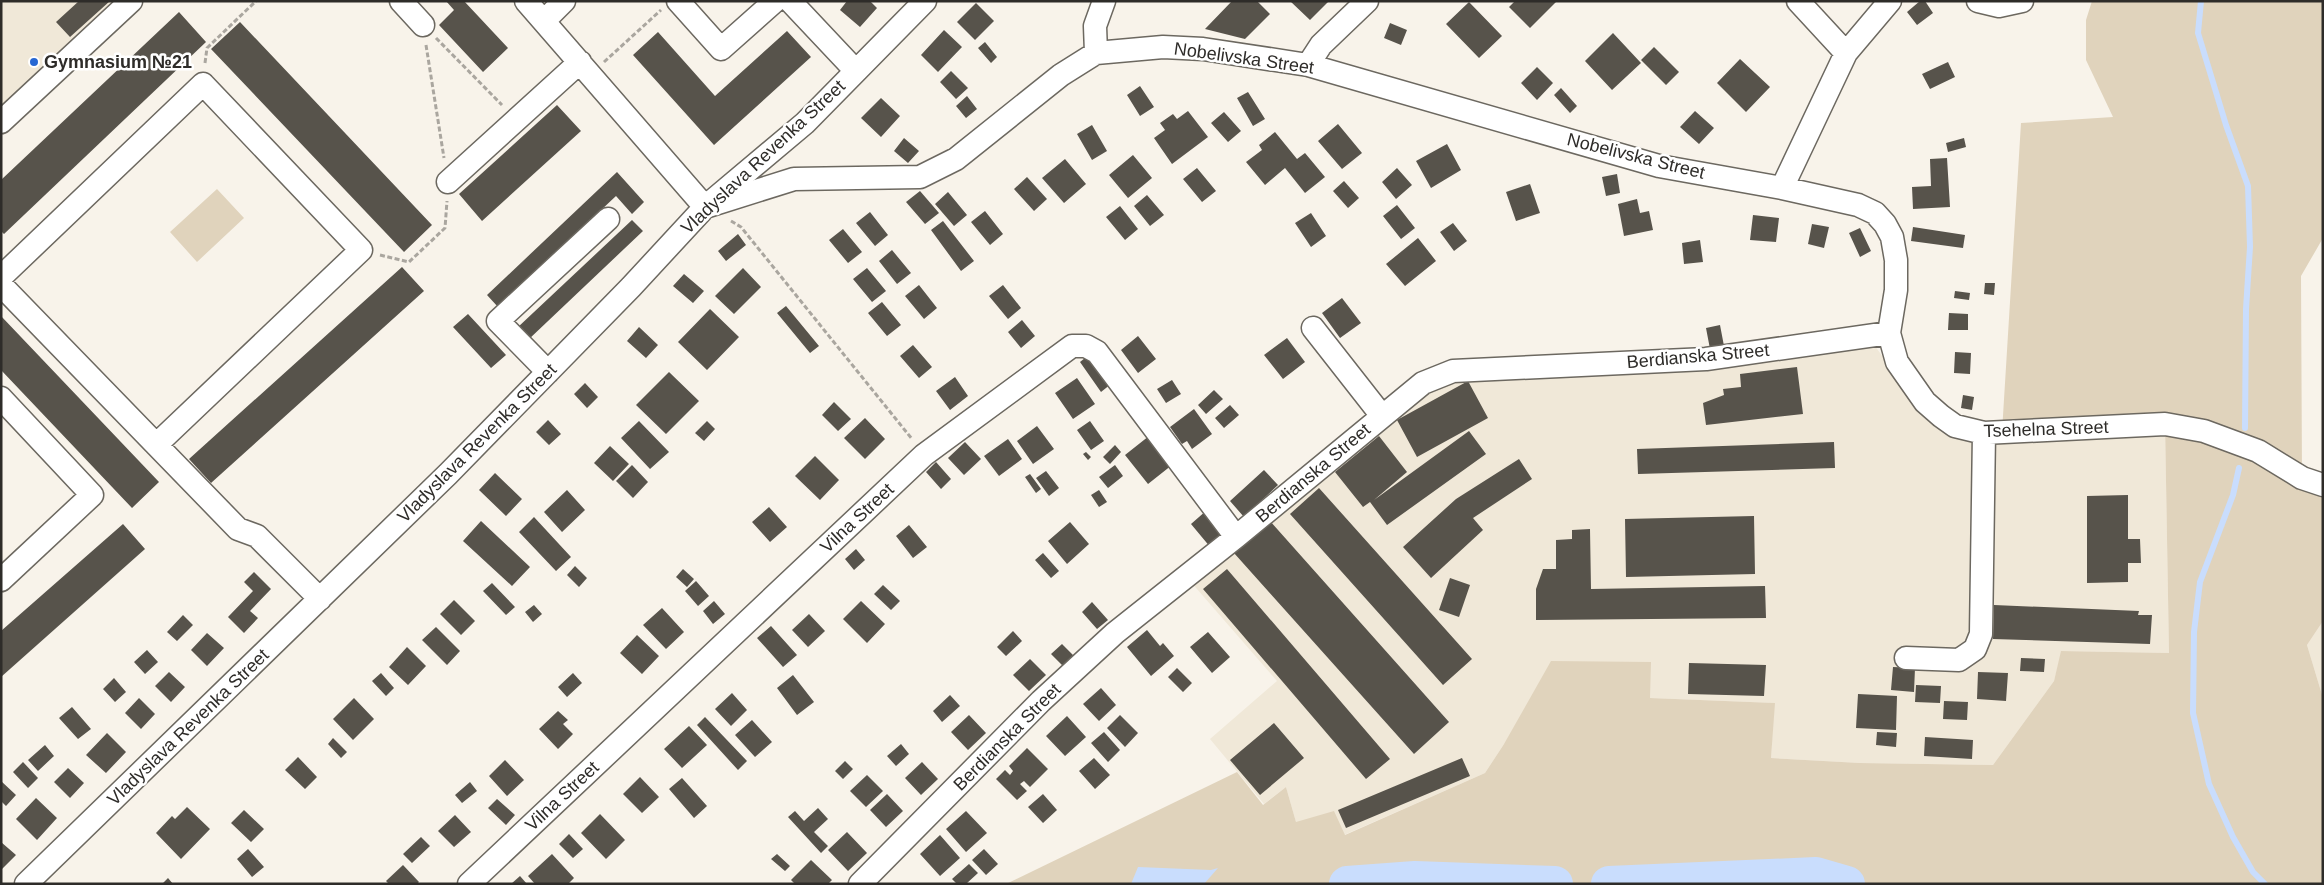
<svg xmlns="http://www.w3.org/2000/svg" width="2324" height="885" font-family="Helvetica,sans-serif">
  <rect width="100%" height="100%" fill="#f8f3ea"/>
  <path fill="#f0e8d8" d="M1,1H131L1,122Z
    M1875,346L1927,418L1955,426L2165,424L2169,653L2062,651L2054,681L1993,765L1860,763L1771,758L1774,703L1650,698L1504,744L1485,773L1344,835L1296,822L1286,787L1264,804L1210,739L1277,681L1190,581L1401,406L1452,378Z
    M2323,621V698L2307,645Z"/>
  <path fill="#e0d3bc" d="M2092,1H2323V238L2301,276L2302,478L2323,485V621L2307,645L2323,698V884H1006L1237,772L1263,805L1286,787L1296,822L1334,811L1345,835L1485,773L1504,744L1551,661L1651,662L1650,698L1775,703L1771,758L1860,763L1993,765L2054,681L2061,651L2169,653L2165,424L2002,432L2021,123L2113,117L2086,60V20Z
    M217,189L244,218L197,262L170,232Z"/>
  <path fill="#c9ddfd" d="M1138,867L1211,870L1218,868L1204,884H1131Z"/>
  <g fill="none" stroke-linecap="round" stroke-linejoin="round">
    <path stroke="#c9ddfd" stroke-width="6" d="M2201,1L2198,33L2226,125L2248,186L2250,247L2246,309L2245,428
      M2239,468L2233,495L2200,582L2194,632L2193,713L2209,784L2233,837L2253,872L2265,884"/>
    <path stroke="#c9ddfd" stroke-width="36" d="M1347,884L1415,879L1555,884
      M1609,884L1816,875L1847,884"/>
  </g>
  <path fill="#57534b" d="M79,1H110L70,37L56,22Z
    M446,1H464L508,48L483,72L439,25L454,10Z
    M847,1H870L877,8L860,27L840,10Z
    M1232,1H1257L1270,14L1245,39L1205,29Z
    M1290,1H1329L1310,20Z
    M1515,1H1557L1530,28L1509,7Z
    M1920,1H1925L1933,13L1917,25L1907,12Z
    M1469,2L1502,36L1479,58L1446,24Z
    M976,3L994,21L975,40L957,22Z
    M179,12L206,42L4,234L1,231V180Z
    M240,22L432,225L404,252L211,49Z
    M1390,23L1407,30L1401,45L1384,38Z
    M944,30L962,47L938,72L921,55Z
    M787,31L811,57L714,145L633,55L658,32L715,96Z
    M1613,33L1641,63L1612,90L1585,61Z
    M985,42L997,57L991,63L978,48Z
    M1654,47L1679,72L1666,85L1641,60Z
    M1740,59L1770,87L1746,112L1717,83Z
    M1948,62L1955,77L1930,89L1922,74Z
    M1537,67L1553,83L1537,100L1521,83Z
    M951,71L968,88L956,99L940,82Z
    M1140,86L1154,107L1140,116L1127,95Z
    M1561,88L1577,106L1570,113L1554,95Z
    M1248,92L1265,119L1253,126L1237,98Z
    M967,96L977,109L966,118L956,106Z
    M881,98L900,116L881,137L861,118Z
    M557,105L581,131L482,221L459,194Z
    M1188,111L1208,137L1172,164L1154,138L1165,130L1160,123L1173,114L1177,119Z
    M1695,111L1714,128L1699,144L1680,127Z
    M1224,112L1241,131L1228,142L1211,123Z
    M1338,124L1362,153L1342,169L1318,141Z
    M1092,125L1107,151L1092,160L1077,134Z
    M1275,132L1297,159L1305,153L1325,177L1305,193L1285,168L1265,185L1246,162L1262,150L1259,145Z
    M904,138L919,151L908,163L894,151Z
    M1964,138L1966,147L1948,152L1946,143Z
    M1447,144L1461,170L1431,188L1416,161Z
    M1133,155L1152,178L1128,198L1109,175Z
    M1947,158L1950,207L1913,209L1912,187L1931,186L1930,159Z
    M1065,159L1086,184L1064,203L1042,178Z
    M1197,168L1216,191L1202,202L1183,179Z
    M1397,168L1412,185L1396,199L1382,182Z
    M617,172L644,202L632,214L616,196L498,307L487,295Z
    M1617,174L1620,193L1606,196L1602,177Z
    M1027,177L1047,199L1034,211L1014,189Z
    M1344,181L1359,198L1348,208L1333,191Z
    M1530,184L1540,213L1516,221L1506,192Z
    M920,191L939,213L925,224L906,202Z
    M948,192L967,215L954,226L935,204Z
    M1147,195L1164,215L1150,226L1134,206Z
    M1637,199L1640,213L1649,211L1653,230L1624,236L1618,204Z
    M1397,205L1415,228L1401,239L1383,216Z
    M1120,206L1138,229L1125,240L1106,217Z
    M985,211L1003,234L990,245L971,222Z
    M870,212L888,235L875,246L856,223Z
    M1311,213L1326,236L1311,247L1295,223Z
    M1753,215L1779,218L1776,242L1750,240Z
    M632,220L643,231L528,340L517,328Z
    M943,221L974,261L961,271L931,230Z
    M1453,223L1467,241L1454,251L1440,232Z
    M1812,224L1829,227L1824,248L1808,244Z
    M1913,227L1965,235L1963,248L1911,241Z
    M1860,228L1871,251L1860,257L1849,233Z
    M843,229L862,252L848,263L829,240Z
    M738,234L746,245L726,261L718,251Z
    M1418,238L1436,261L1405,286L1386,264Z
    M1700,240L1703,262L1684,264L1682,243Z
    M892,250L911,273L897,284L879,261Z
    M402,267L424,291L211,483L189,459Z
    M743,268L761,287L734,314L715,296Z
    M867,268L886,291L872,302L853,279Z
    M684,274L704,291L693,303L673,286Z
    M1985,283H1995L1994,295L1984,294Z
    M919,285L937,308L924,319L905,296Z
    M1003,285L1021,308L1008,319L989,296Z
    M1955,291L1970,293L1969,300L1954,298Z
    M1342,298L1361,323L1340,338L1322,313Z
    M882,302L901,325L887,336L868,313Z
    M786,306L819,346L810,353L777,313Z
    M710,309L739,337L707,370L678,342Z
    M1949,313L1968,314V330H1948Z
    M468,314L506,355L491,368L453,327Z
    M1,316L159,482L132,508L1,370Z
    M1022,320L1035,336L1021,348L1008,332Z
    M1720,325L1724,346L1710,349L1706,328Z
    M639,327L658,345L646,358L627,341Z
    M1138,336L1156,359L1138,373L1121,350Z
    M1287,338L1305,362L1283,379L1264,355Z
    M913,345L932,367L919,378L900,356Z
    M1955,352L1971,353L1970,374L1954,373Z
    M1090,354L1111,384L1101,392L1080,362Z
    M1797,367L1803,414L1706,425L1703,403L1724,395L1723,389L1741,387L1740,374Z
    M669,372L699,401L666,434L636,405Z
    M955,377L968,396L950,410L936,391Z
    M1077,378L1095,404L1073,419L1055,393Z
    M1172,380L1181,394L1166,403L1157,389Z
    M1468,381L1488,418L1417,457L1397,420Z
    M585,383L598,397L587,408L574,394Z
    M1214,390L1223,399L1206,414L1198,405Z
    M1963,395L1974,397L1972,410L1961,408Z
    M834,402L851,419L838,431L822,415Z
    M1230,405L1239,415L1224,428L1215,418Z
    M1194,409L1212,434L1192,449L1187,441L1182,444L1170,427Z
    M865,418L885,439L865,459L844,438Z
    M548,420L561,434L549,445L536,432Z
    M639,421L669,452L650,469L621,438Z
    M707,421L715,429L704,441L695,433Z
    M1090,421L1104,441L1091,450L1077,430Z
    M1037,426L1054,449L1033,464L1017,441Z
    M1469,431L1486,454L1387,525L1370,502L1363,507L1335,472L1379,436L1407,472L1374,500Z
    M1149,436L1172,465L1148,484L1125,455Z
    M1008,439L1022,459L999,476L984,456Z
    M965,442L981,459L964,475L948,458Z
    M1834,442L1835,468L1638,474L1637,449Z
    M1115,445L1121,452L1110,464L1103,457Z
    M610,446L629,464L613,481L594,463Z
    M1086,452L1091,457L1088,460L1083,454Z
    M815,456L839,480L820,500L795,476Z
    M1519,459L1532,479L1473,518L1483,530L1431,578L1403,547L1456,499Z
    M936,462L951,479L941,489L926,472Z
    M632,465L648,482L633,498L616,481Z
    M1115,465L1123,476L1108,488L1099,477Z
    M1264,470L1278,485L1244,517L1230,501Z
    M1046,471L1059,488L1049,496L1036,478Z
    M495,473L522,499L506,516L479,490Z
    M1030,474L1041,489L1036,493L1025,477Z
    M1319,488L1472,659L1443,685L1290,514Z
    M567,490L585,510L562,532L544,512Z
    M1099,490L1107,502L1099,507L1091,495Z
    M2128,495V539H2140L2141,563H2128V582L2087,583V496Z
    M769,507L787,527L770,542L752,522Z
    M1207,510L1227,533L1211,548L1191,524Z
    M1754,516L1755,574L1626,577L1625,519Z
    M534,517L571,557L556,571L519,532Z
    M481,521L530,567L512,586L463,541Z
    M1270,521L1449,722L1414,754L1234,553Z
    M1070,522L1089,544L1067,564L1048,541Z
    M123,524L145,549L1,677V631Z
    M909,525L927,547L913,558L896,536Z
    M1590,529L1591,589L1765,586L1766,618L1536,620V589L1543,569H1556V540L1572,539V530Z
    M856,549L865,560L854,570L845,559Z
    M1043,553L1059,571L1051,578L1035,560Z
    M575,566L587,578L579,587L567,575Z
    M683,569L694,579L687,587L676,577Z
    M1227,569L1390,759L1366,779L1203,589Z
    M254,572L271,589L250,611L258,618L244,633L228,617L253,591L244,582Z
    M1450,578L1470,585L1459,617L1439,610Z
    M696,581L709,596L698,606L685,591Z
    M492,583L515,607L506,615L483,591Z
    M883,585L900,601L891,610L874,594Z
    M454,600L475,621L461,635L440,614Z
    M714,601L725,614L713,624L703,611Z
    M861,601L885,624L867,643L843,619Z
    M1092,602L1108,620L1097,629L1082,612Z
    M534,605L542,614L533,622L525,612Z
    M1994,605L2139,611L2138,615H2152L2150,644L1993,639Z
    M662,608L684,632L666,649L643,625Z
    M809,614L825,631L808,647L792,630Z
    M183,615L193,625L177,641L167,632Z
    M771,626L797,655L783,667L757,638Z
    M436,627L460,651L447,665L422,640Z
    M1147,630L1160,646L1163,643L1174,656L1151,676L1127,647Z
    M1013,631L1022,641L1006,656L997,647Z
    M1208,632L1230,657L1212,673L1190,647Z
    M207,633L224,648L207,666L191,650Z
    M637,635L659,656L642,674L620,653Z
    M1062,644L1075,657L1064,667L1051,654Z
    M407,647L426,666L408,685L389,667Z
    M147,650L158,662L145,674L134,662Z
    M2021,658L2045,659L2044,672L2020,671Z
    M1030,659L1046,675L1029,691L1013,675Z
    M1689,663L1766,665L1764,696L1688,694Z
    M1893,667L1915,668L1914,692L1891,690Z
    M1177,668L1192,683L1183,692L1168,677Z
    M169,672L185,687L171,702L155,686Z
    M1978,672L2008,673L2006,701L1977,699Z
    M381,673L394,688L386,696L372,681Z
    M573,673L582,683L567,697L558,687Z
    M793,675L814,702L797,715L777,688Z
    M114,678L126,692L115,702L103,689Z
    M1916,685L1941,686L1940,703L1915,702Z
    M1101,688L1116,705L1099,721L1083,704Z
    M732,693L747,710L731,726L715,709Z
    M1858,694L1897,696L1896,730L1856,728Z
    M950,695L960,706L942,722L933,711Z
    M139,698L155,714L141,729L125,713Z
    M354,698L374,719L353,740L333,719Z
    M1944,701L1968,702L1967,720L1943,719Z
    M72,707L91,729L78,739L59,718Z
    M558,711L568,720L563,724L573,734L558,749L539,729Z
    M969,715L986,733L968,750L951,732Z
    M1120,715L1138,733L1125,747L1107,728Z
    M1067,716L1086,737L1065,756L1046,736Z
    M705,717L747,761L738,770L697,725Z
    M752,720L772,742L755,757L735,735Z
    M1274,723L1304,758L1260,795L1230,760Z
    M689,726L707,745L682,768L664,749Z
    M1104,732L1120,750L1108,762L1091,743Z
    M1877,732L1897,733L1896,747L1876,745Z
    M107,733L126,752L106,773L86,755Z
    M1925,737L1973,740L1972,759L1924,756Z
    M333,738L347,752L341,758L328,744Z
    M901,744L909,754L896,766L887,756Z
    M45,745L54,756L38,771L28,760Z
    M1027,748L1048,769L1030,787L1024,781L1020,784L1027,791L1017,800L996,779L1005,770L1010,775L1013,771L1009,766Z
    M298,757L317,777L305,789L285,770Z
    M1094,758L1110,775L1095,789L1079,771Z
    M1462,758L1470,776L1346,828L1338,810Z
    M505,760L524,780L507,796L489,776Z
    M845,761L853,769L843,779L835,771Z
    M23,762L38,778L28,788L13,772Z
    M922,762L938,779L921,795L905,778Z
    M68,768L84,783L70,798L54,782Z
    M867,775L883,791L866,807L850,791Z
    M640,777L659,797L642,813L623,794Z
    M682,778L707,806L694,818L669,789Z
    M1,781L16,795L6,806L1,801Z
    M470,782L477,791L462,803L455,795Z
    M887,794L903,811L886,827L870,810Z
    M1043,794L1057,810L1043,823L1028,807Z
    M36,798L57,818L37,840L16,819Z
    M497,799L515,815L506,825L488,808Z
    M187,807L210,829L181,859L156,833L172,816L175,819Z
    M818,808L828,819L814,832L828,846L821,853L788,817L795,811L804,821Z
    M244,810L264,829L251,842L231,823Z
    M966,811L987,833L966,852L946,829Z
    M600,814L625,840L606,859L581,833Z
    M455,815L471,832L454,847L438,831Z
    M847,832L867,853L848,871L828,850Z
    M569,834L583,849L573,858L559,844Z
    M940,835L960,858L940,876L920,854Z
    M421,837L430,846L412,863L403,854Z
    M1,842L16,855L1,870Z
    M248,849L264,867L252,877L237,859Z
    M984,849L998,864L986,875L972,860Z
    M552,854L574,878L568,884H535L528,876Z
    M777,854L790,866L785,871L771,859Z
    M811,860L832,880L828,884H795L791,880Z
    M969,864L978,873L966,884H957L952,879Z
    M403,865L419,882L417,884H389L386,881Z
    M520,876L527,884H511Z
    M168,878L173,884H162Z"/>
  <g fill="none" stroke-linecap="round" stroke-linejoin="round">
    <defs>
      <path id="minor" d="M401,1L423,25
        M526,1L705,207L794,179L920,177L956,159L1061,75L1096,53L1163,47L1203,49L1308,65L1659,166L1782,188L1858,205L1875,213L1885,224L1892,237L1896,260V290L1889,333L1897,362L1925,402L1941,416L1955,426L1984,433L2165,424L2204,431L2258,451L2302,478L2323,485
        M678,1L721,49L775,1
        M790,1L855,70
        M1798,1L1846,53
        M1978,1L1999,6L2022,1
        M545,20L564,1
        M1096,53L1095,26L1104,1
        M1308,65L1321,45L1367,1
        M1,122L131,1
        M448,182L580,62
        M1782,188L1846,53L1890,1
        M1,277L203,84L361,250L157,444
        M1,285L238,529L257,536L320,599
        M1313,328L1382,416
        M548,372L498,321L608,219
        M1,398L92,495L1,580
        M1906,658L1959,660L1975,649L1981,634L1984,433
        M26,884L448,474L631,287L705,207L805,123L925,1
        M469,884L924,455L1072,346H1086L1097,352L1236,537
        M860,884L1041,701L1115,633L1236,537L1423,383L1453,371L1706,359L1889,333"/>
    </defs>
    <use href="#minor" stroke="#6c6860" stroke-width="25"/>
    <path stroke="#aaa69f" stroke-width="3" stroke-dasharray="5 2.5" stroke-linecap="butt" d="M436,38L502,105
      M426,45L444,158
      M604,62L661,10
      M205,63L207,48L256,1
      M731,221L741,227L912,439
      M380,255L409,262L445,228L447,201"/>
    <use href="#minor" stroke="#fff" stroke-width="22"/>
  </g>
  <circle fill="#2667d3" stroke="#fff" stroke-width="2" cx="34" cy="62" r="5"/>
  <g text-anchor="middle" stroke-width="5" stroke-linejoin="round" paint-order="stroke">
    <g font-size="18" fill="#2e2c29" stroke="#fff">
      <text transform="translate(1244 58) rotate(8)" y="6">Nobelivska Street</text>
      <text transform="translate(1636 156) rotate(14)" y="6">Nobelivska Street</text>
      <text transform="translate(763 157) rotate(-43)" y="6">Vladyslava Revenka Street</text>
      <text transform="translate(1698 356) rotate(-5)" y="6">Berdianska Street</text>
      <text transform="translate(2046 429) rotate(-2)" y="6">Tsehelna Street</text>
      <text transform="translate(477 443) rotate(-45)" y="6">Vladyslava Revenka Street</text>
      <text transform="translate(1313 473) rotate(-40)" y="6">Berdianska Street</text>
      <text transform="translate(857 518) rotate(-43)" y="6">Vilna Street</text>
      <text transform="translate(188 727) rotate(-44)" y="6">Vladyslava Revenka Street</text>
      <text transform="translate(1007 737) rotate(-45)" y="6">Berdianska Street</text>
      <text transform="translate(562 796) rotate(-43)" y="6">Vilna Street</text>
    </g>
    <g font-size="18" font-weight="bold" fill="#2e2c29" stroke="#fff" text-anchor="start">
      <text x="44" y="68">Gymnasium №21</text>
    </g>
  </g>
  <rect width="2324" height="885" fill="none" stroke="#2e2c29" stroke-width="5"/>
</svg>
